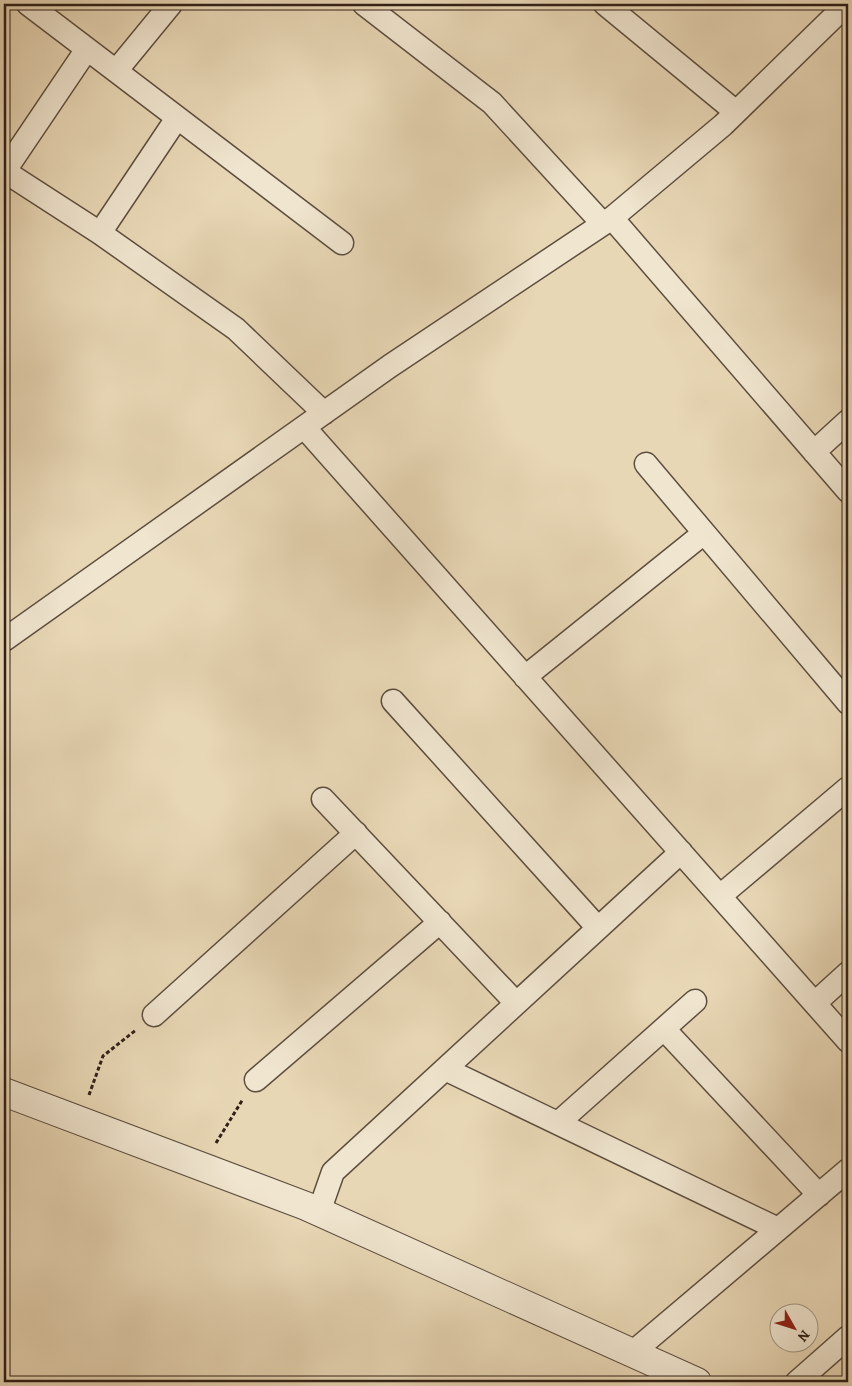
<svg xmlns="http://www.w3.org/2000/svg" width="852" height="1386" font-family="Alegreya,serif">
  <rect width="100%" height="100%" fill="#e8d7b5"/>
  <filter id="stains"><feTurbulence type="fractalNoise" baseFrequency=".004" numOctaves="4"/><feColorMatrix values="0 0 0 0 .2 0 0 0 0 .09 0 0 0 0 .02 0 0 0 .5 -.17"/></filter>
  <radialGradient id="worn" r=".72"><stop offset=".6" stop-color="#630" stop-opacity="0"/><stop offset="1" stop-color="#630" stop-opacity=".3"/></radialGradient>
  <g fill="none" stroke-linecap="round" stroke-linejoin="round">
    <defs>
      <path id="minor" d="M28,4L342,243
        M364,4L492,103L603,224
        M605,4L736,112
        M116,71L171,4
        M4,171L100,233L236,329L324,413
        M4,172L87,49
        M612,218L848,491
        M100,233L177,118
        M304,427L848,1041
        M814,452L848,421
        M646,464L848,703
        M4,640L390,366L612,218L723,125L847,4
        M525,677L704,533
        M393,701L598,928
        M323,799L516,1003
        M720,896L848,788
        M815,1003L848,973
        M154,1015L356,833
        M664,1029L819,1195
        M445,1069L778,1229
        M256,1080L440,922
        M558,1123L695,1001
        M319,1212L333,1172L681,852
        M632,1353L848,1170
        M797,1382L848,1337"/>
      <path id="tertiary" d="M4,1092L306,1206L697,1382"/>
    </defs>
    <use href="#minor" stroke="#5e4e40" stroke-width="25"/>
    <use href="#tertiary" stroke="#5e4e40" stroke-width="30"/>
    <path stroke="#302019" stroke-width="3" stroke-dasharray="4 2.5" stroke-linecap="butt" d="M89,1095L103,1056L136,1030
      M216,1143L243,1099"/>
    <use href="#minor" stroke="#f0e5cf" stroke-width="22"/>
    <use href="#tertiary" stroke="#f0e5cf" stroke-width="28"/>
  </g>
  <rect width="852" height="1386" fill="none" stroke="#e8d7b5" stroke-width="20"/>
  <rect x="5" y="5" width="842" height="1376" fill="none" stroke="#302019" stroke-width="2.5"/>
  <rect x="10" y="10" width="832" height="1366" fill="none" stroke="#302019"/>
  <g transform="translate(794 1328) rotate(129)"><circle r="24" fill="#f0e5cf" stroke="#a39686"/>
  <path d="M0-4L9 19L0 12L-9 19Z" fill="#8f2418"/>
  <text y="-8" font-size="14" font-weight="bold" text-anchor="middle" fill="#302019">N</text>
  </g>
  <rect width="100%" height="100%" filter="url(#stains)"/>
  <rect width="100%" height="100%" fill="url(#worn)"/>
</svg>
